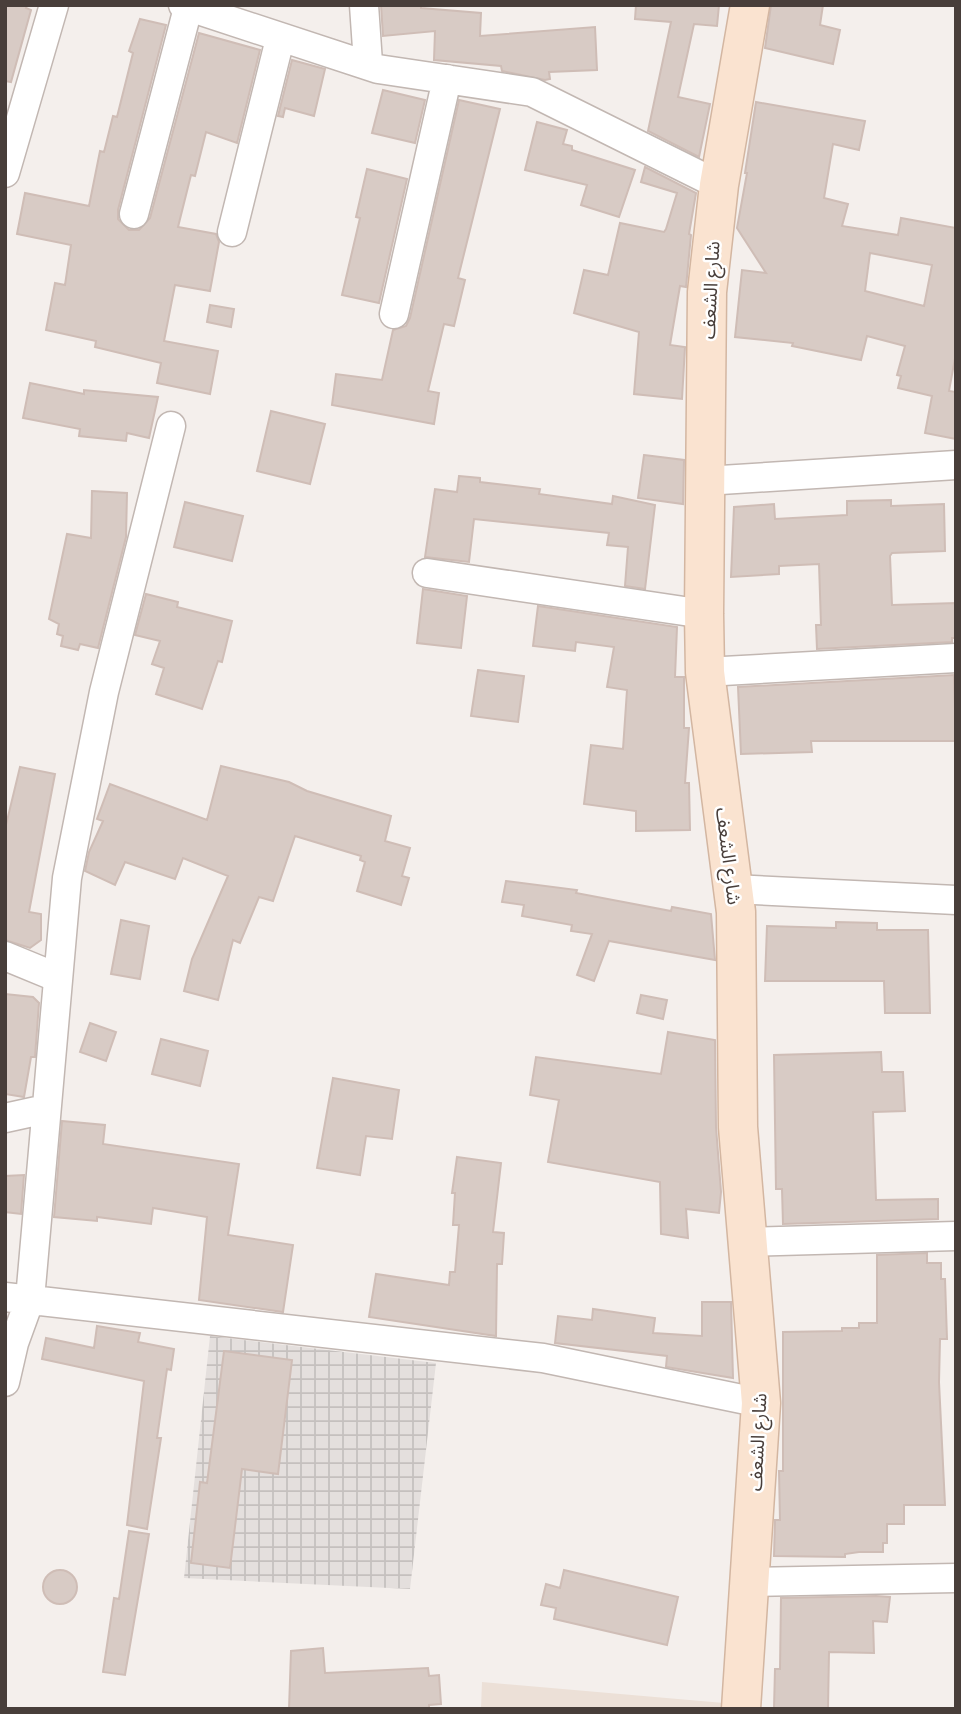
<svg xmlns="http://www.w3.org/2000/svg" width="961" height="1714" font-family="'Golos Text','Noto Sans Arabic',sans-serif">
  <defs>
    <pattern id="industrial-grid" width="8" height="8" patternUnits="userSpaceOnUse" patternTransform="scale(1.75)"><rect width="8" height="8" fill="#e4dfdd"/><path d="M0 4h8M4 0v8" fill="none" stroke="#c5c0be"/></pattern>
  </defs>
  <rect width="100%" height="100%" fill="#f4efec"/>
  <path fill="url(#industrial-grid)" d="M210,1336L436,1363L410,1589L184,1578Z"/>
  <path fill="#ece0d7" d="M482,1682L724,1703L723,1709H481Z"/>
  <path fill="#d8cbc5" stroke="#cfbdb6" stroke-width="2" fill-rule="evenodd" d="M5,5H27L26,8L31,10L11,82L5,81Z
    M381,5H421V8L481,13L480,36L595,27L597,70L549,72L550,79L545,80L502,71L501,66L434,60L435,31L383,36Z
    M636,5H719L717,26L694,24L678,97L710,104L699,157L648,131L671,22L635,19Z
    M771,5H823L820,25L840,30L833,64L765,48Z
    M140,19L166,25L118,210V219L129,230H139L150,218L199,33L260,50L237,143L206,132L195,176L191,175L178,227L216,234L219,242L210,291L175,285L164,341L218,351L210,394L157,383L161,363L95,347L96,341L46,330L55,283L65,285L71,245L17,234L25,193L89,206L100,151L104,152L113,116L117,117L133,53L129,51Z
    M292,60L325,69L314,116L285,108L283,117L278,116Z
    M383,90L425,100L415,143L372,133Z
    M459,100L500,109L458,278L465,280L454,326L444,324L428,391L439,393L434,424L332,405L336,374L382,380L393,330L406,326L410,318Z
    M756,102L865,121L859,150L833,144L824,198L848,204L842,226L898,235L901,218L956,228V353L949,391L956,392V439L925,433L932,396L898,388L901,376L897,375L905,346L867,336L861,360L792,346L793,343L735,337L742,270L766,273L737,228L747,173H745ZM870,253L932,265L924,306L865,291Z
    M537,122L567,130L563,144L572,146V150L635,170L619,217L581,205L587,185L525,170Z
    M645,167L696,193L689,234L691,235L686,287L680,286L670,345L685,347L682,399L634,394L639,332L574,313L584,270L608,275L620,223L664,232L666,229L677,193L641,182Z
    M367,169L407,179L379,303L342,295L360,218L356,217Z
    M210,305L234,309L231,327L207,322Z
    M30,383L84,394V390L158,397L149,438L127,433L126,441L79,436L80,429L23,418Z
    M271,411L325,424L310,484L257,471Z
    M644,455L684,460L683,504L638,498Z
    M459,476L480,478V482L540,489L539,494L612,504L613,496L655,505L645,589L625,586L628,547L607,545L609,533L474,519L469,562L425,557L435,489L457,492Z
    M92,491L127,493L126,537L98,648L80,644L78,650L61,646L63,636L57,634L59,624L49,619L67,534L91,538Z
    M891,500V506L944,504L945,551L892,553L890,556L892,605L956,603V638H952V642L817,649L816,625H821L819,564L779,566V574L731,577L734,507L774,504L775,519L847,515V501Z
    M185,502L243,516L232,561L174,547Z
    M423,589L467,596L461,648L417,643Z
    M146,594L178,602L177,607L232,621L222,662L218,661L202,709L156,694L164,668L152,664L160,641L135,635Z
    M538,606L677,627L675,677H684V728H689L685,783H689L690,830L636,831V811L584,804L591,745L623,749L627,690L607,687L614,647L576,642L575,651L533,646Z
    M478,670L524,676L518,722L471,716Z
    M954,675L956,741H811L812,752L741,754L738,687Z
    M221,766L289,782L307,791L391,816L385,841L410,848L402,876L409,878L401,905L357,891L365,862L360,860L361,856L295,836L273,901L259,897L240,943L233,940L218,1000L184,991L192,959L228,876L183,858L175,879L125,862L115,885L85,871L89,852L103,821L97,819L110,784L207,820Z
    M20,767L55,774L29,912L41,914V940L30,948L5,940V829Z
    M506,881L577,890L576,893L671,911L672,907L711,914L715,960L609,941L594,981L577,975L592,934L571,931L572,925L522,916L524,905L502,902Z
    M121,920L149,926L140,979L111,974Z
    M836,922L877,923V930H928L930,1013H885L884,981H765L767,926L836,928Z
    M5,994L33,997L39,1003L35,1057H31L24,1097L5,1094Z
    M641,995L667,1000L663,1019L637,1013Z
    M90,1023L116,1032L106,1061L80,1052Z
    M668,1032L715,1040L716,1127L721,1192L719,1213L686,1209L688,1238L661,1234L660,1182L548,1162L559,1100L530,1095L536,1057L661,1074Z
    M161,1039L208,1051L200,1086L152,1074Z
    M881,1052L882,1072H903L905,1111L873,1112L876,1200L938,1199V1219L783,1224L782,1189H776L774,1055Z
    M333,1078L399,1090L392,1139L366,1136L360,1175L317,1168Z
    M62,1121L105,1125L103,1144L239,1164L228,1235L293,1245L283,1312L199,1300L207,1217L153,1208L151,1224L97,1217V1221L54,1217Z
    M457,1157L501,1163L493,1232L504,1233L502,1264H497L496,1336L369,1317L376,1274L449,1285L450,1272H455L459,1225H453L455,1193H452Z
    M24,1175L21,1214L5,1212V1176Z
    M927,1253V1263H941V1279H945L947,1339H940L939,1382L945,1505H904V1524H887V1543H883V1552H859L845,1554V1557L774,1556L775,1520H780L779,1471H783V1332L842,1331V1328H859V1323H877V1255Z
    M702,1302H731L733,1378L666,1367L667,1356L555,1343L558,1316L592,1320L593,1309L655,1318L653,1333L702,1336Z
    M97,1326L140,1333L138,1342L174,1349L171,1370L167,1369L157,1438H161L147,1529L127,1525L144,1381L42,1359L46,1338L94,1348Z
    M224,1351L292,1360L278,1474L242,1469L230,1568L191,1563L200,1482L207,1483Z
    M129,1531L149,1534L125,1675L103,1672L114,1598L119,1599Z
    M43 1587a17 17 0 1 1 34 0a17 17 0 1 1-34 0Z
    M564,1570L678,1597L667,1645L554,1619L556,1608L541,1605L546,1584L560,1588Z
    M876,1596L890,1597L887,1622L873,1621L874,1653L829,1652L828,1709H774L775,1669H780L781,1598Z
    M323,1648L325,1673L428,1668L429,1676L439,1675L441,1704L429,1705V1709H289L291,1651Z"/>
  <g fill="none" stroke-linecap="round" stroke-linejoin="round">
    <defs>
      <path id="street" d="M183,5L378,69L532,92L719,185
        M364,5L368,63
        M5,173L54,5
        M134,214L188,8
        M232,232L280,39
        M394,314L447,79
        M705,481L956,465
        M427,573L704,614
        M705,672L956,658
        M733,889L956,900
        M5,956L56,977
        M5,1118L46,1109
        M746,1242L956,1236
        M5,1297L543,1358L761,1403
        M5,1382L14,1343L30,1299L67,878L104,692L171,426
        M748,1582L956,1578"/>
      <path id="secondary" d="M741,1709L761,1403L738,1127L736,912L705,672L704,614L707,292L719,185L750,5"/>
    </defs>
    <use href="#street" stroke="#c2b7b2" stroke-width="31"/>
    <use href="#secondary" stroke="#d3b6a1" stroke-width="41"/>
    <use href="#street" stroke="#fff" stroke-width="28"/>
    <use href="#secondary" stroke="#fae3d0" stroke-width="38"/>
  </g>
  <g text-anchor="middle" stroke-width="5" stroke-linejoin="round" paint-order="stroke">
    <g font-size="19" fill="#483e3a" stroke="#fff">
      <text transform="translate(710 290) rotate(-87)" y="7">شارع الشعف</text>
      <text transform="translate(729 856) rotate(83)" y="7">شارع الشعف</text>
      <text transform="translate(757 1442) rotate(-87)" y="7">شارع الشعف</text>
    </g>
  </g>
  <rect width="961" height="1714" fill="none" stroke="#483e3a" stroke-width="14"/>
</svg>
